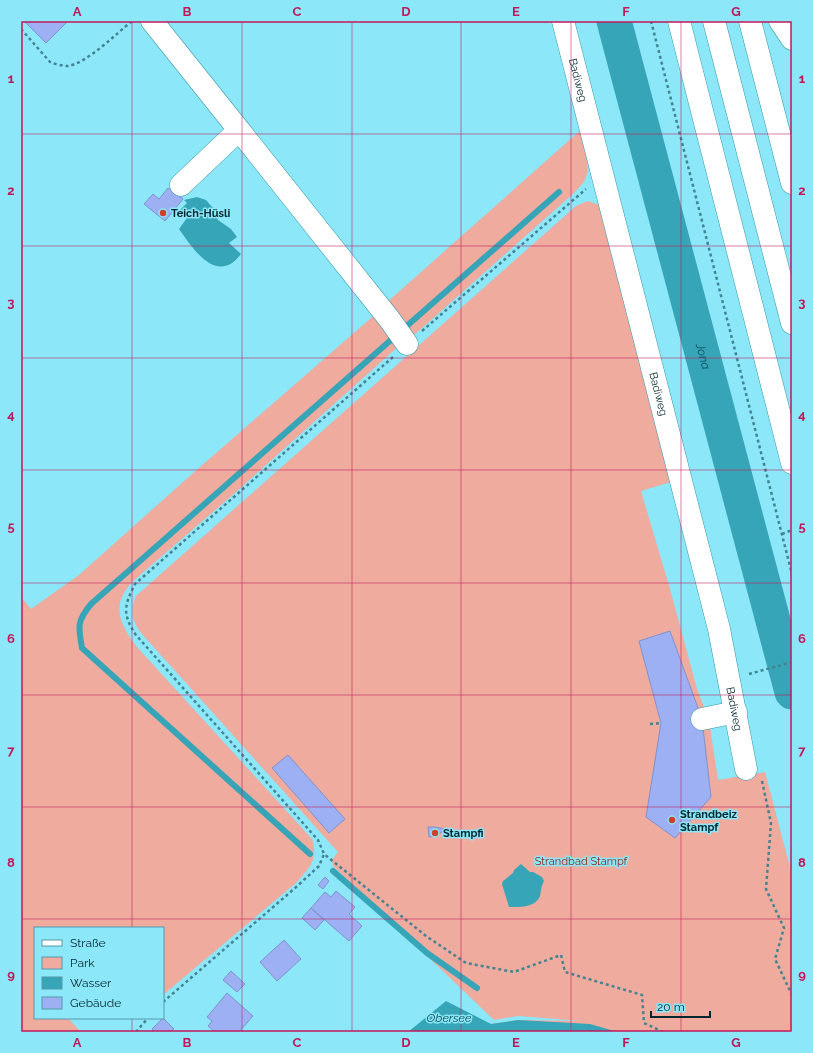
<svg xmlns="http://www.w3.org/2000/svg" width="813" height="1053" font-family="Raleway,sans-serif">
  <rect width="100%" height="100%" fill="#8ce7f9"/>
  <path fill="#eeab9e" d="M583,128L588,171L584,182L574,193L413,336L384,305Z
    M588,201L599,205L671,482L641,491L670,589L697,689L709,720L718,780L765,772L792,875V1032H487L491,1024L518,1020L581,1021L518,1016L494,1020L333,866L332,860L338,852L141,633C132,620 130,611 136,596L576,206Z
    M378,312L401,344L236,492L132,582C129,586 125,590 123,595C113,614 126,632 137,647L312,839C319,860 309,868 296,883L163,995V928H35V1018H68L81,1032H21V597L31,609L79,575L192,474Z"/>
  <path fill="#37a5b8" d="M197,197L206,200L213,208L218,220L231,229L237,237L229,243L241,254C217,286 193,249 179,229L187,218L179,211L187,203L184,200Z
    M521,864L530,872H533L542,877L544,881C541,886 541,891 540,896C535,908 520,907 509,907L502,884L503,881L513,873L514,870Z
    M446,1001L491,1024L518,1020L590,1024L618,1032H408Z"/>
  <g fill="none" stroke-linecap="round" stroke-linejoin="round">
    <path stroke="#37a5b8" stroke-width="6" d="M310,854L82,648C78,626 77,621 91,604L559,192
      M333,871L427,953L477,988"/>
    <path stroke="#37a5b8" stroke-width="35" id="s1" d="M614,21L792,692"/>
  </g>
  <path fill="#9cb0f3" stroke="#8192cd" d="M24,21H68L46,43Z
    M168,188L183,199L165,221L144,204L153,194L159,199Z
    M670,631L702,719L711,797L675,838L646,817L661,723L639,641Z
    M288,755L345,819L329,833L272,768Z
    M428,827H434L446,829L436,836L429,837Z
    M325,877L329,881L323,889L318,885Z
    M336,891L355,907L349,914L362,926L349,941L311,908L325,892L331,897Z
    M311,908L324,920L315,930L302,918Z
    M284,940L301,959L277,981L260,962Z
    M231,971L245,984L237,992L223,980Z
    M227,993L253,1016L239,1032H215L208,1026L212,1021L207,1017Z
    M163,1018L174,1029L170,1032H151L153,1030L152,1029Z"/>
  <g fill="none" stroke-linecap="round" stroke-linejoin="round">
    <defs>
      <g id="minor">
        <path d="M152,21L239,130L181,185"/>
        <path id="s2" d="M563,21L719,629L746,769"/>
        <path d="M679,21L792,463"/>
        <path d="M714,21L792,323"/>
        <path d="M750,21L792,183"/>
        <path d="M780,21L792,39"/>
        <path d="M239,130L390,320L407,344"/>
        <path d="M702,719L736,712"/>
      </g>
    </defs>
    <use href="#minor" stroke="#3897a8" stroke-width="23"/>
    <path stroke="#448491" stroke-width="2.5" stroke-dasharray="3 3" stroke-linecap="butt" d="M651,21L792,574
      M21,29L50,62C55,64 62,66 68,66C87,63 116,34 132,21
      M422,331L586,189
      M393,357L135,584C124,606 122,614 136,635L318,840L324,854L426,936L466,963L514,972L561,955L565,972L642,995L644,1023L663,1032
      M782,534L792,530
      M749,674L792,662
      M650,724L661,723
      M762,781L771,823L766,889L784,928L775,959L792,995
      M163,1002L294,889L319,866L324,854
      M136,1032L148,1018"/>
    <use href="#minor" stroke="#fff" stroke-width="22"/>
  </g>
  <path fill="none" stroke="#c2185b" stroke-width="1" stroke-opacity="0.55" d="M132,21V928M242,21V1032M352,21V1032M461,21V1032M571,21V1032M681,21V1032M21,134H792M21,246H792M21,358H792M21,470H792M21,583H792M21,695H792M21,807H792M21,919H792M132,1018V1032"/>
  <g fill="#cd412c" stroke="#8ce7f9" stroke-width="1.5">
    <circle cx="163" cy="213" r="4"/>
    <circle cx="672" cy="820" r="4"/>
    <circle cx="435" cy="833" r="4"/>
  </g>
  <g text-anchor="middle" stroke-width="3" stroke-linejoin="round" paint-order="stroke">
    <g font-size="11" fill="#00272e" stroke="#8ce7f9">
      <text dy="4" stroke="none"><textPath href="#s2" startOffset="61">Badiweg</textPath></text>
      <text dy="4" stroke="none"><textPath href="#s2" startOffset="385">Badiweg</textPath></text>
      <text dy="4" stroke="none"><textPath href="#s2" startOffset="709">Badiweg</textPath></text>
    </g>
    <g font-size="11" font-weight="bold" fill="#00272e" stroke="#8ce7f9" text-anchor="start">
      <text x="171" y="217">Teich-Hüsli</text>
      <text x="680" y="818">Strandbeiz<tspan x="680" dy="13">Stampf</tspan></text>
      <text x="443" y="837">Stampfi</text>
    </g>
    <g font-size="11" fill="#921d0b" stroke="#8ce7f9">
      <text x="581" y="865">Strandbad Stampf</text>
    </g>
    <g font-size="12" font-style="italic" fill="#0b4b56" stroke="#8ce7f9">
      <text dy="4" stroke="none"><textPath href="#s1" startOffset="347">Jona</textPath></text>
      <text x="449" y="1022">Obersee</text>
    </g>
  </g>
  <rect width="813" height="1053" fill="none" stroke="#8ce7f9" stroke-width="44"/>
  <rect x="34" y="927" width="130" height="92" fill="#8ce7f9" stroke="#549aa8"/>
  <rect x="42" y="940" width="20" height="6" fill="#ffffff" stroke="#549aa8"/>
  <text x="70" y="947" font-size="12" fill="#00272e">Straße</text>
  <rect x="42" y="957" width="20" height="12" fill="#eeab9e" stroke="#549aa8"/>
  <text x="70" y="967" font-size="12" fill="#00272e">Park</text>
  <rect x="42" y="977" width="20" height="12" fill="#37a5b8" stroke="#549aa8"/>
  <text x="70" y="987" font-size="12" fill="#00272e">Wasser</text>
  <rect x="42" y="997" width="20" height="12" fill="#9cb0f3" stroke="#549aa8"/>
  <text x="70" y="1007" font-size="12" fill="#00272e">Gebäude</text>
  <path d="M651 1011v6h59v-6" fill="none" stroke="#00272e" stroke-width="2"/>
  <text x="657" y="1011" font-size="12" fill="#00272e" stroke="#8ce7f9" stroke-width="3" paint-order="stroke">20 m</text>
  <rect x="22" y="22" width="769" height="1009" fill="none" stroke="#c2185b" stroke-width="1.5"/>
  <g font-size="13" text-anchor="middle" font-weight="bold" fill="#c2185b">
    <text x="77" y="16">A</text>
    <text x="187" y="16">B</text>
    <text x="297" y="16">C</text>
    <text x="406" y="16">D</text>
    <text x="516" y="16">E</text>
    <text x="626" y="16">F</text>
    <text x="736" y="16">G</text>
    <text x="11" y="83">1</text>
    <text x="802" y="83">1</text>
    <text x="11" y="195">2</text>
    <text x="802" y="195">2</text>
    <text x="11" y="307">3</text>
    <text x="802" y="307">3</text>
    <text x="11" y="419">4</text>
    <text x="802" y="419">4</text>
    <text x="11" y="531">5</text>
    <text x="802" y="531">5</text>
    <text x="11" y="643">6</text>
    <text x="802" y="643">6</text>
    <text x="11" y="755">7</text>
    <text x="802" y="755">7</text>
    <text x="11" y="867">8</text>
    <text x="802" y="867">8</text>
    <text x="11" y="979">9</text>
    <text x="802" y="979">9</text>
    <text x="77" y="1047">A</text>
    <text x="187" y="1047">B</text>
    <text x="297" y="1047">C</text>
    <text x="406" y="1047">D</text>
    <text x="516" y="1047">E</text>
    <text x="626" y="1047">F</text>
    <text x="736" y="1047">G</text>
  </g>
</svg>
